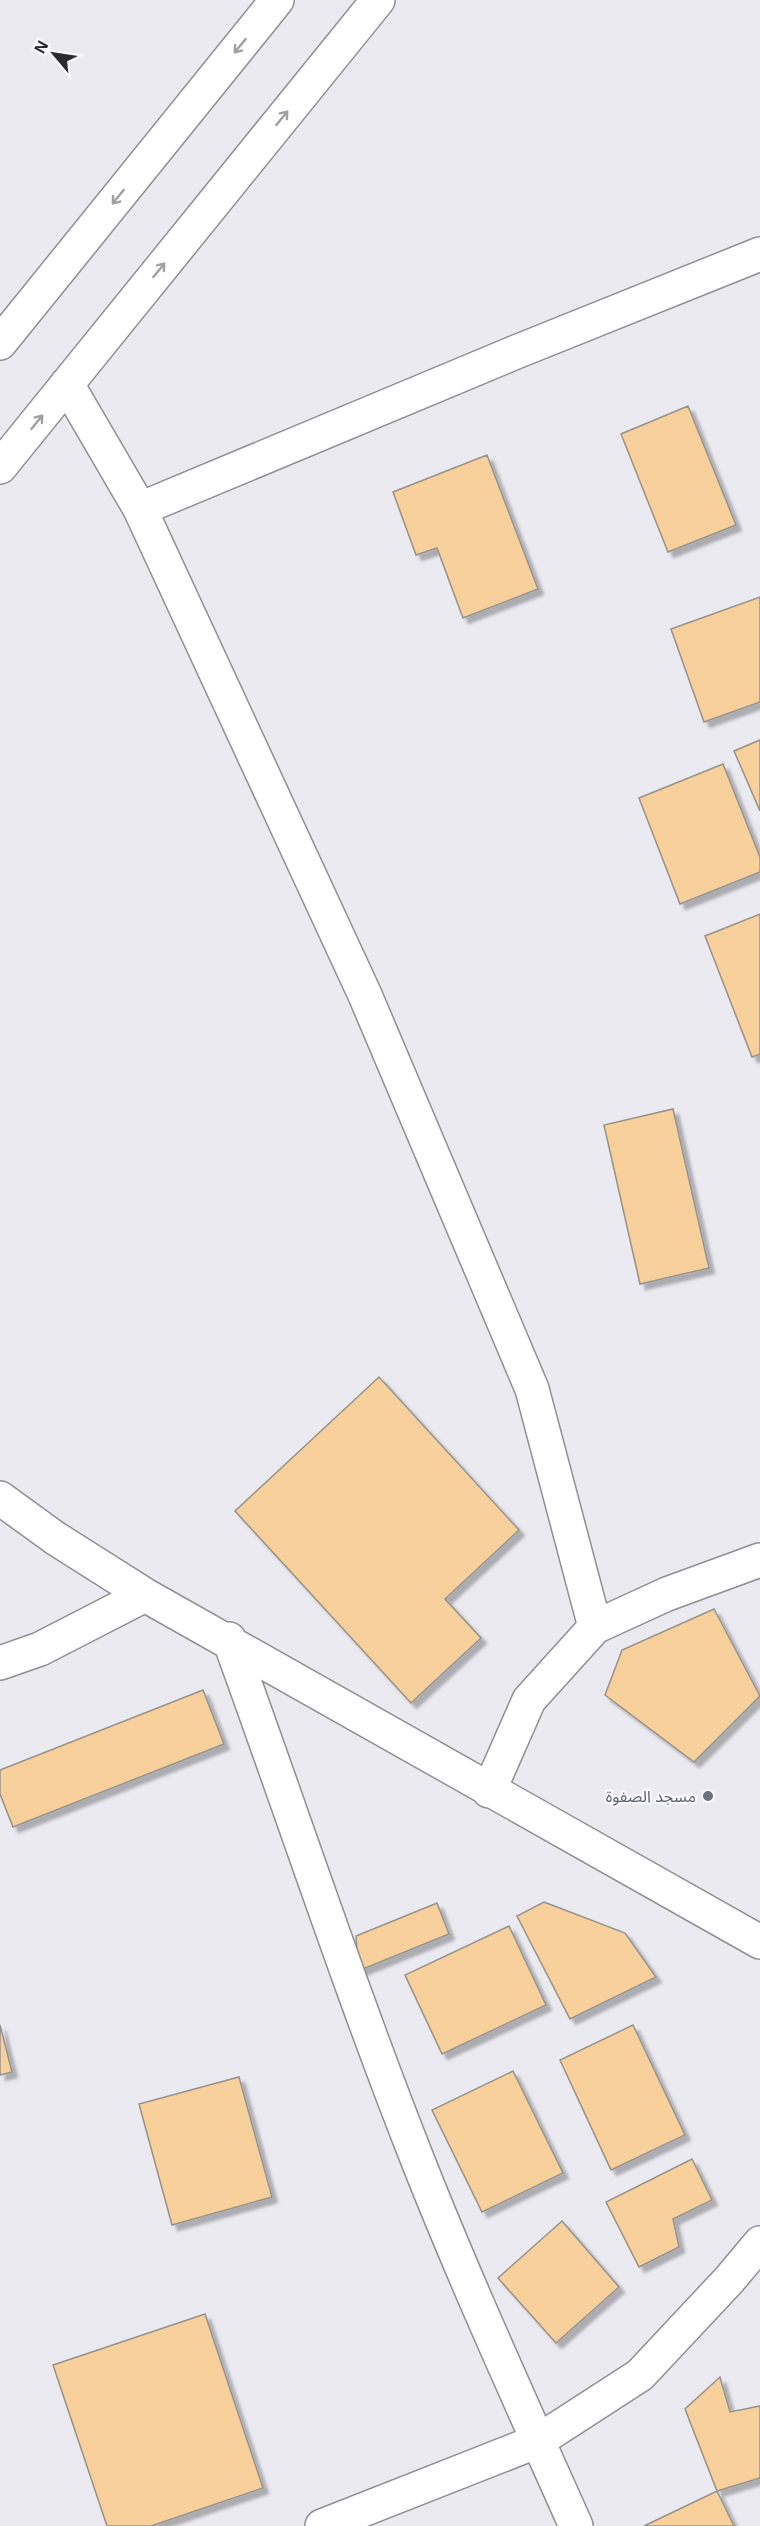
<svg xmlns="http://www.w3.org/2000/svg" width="760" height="2526" font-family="Arial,'Noto Sans Arabic',sans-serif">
  <defs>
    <filter id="shadow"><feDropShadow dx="5.5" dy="5.5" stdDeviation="1.5" flood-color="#0004"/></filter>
  </defs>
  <rect width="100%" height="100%" fill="#ebeaf1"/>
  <path fill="#f8d09c" stroke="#96928c" stroke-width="1.5" filter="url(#shadow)" d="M688,406L736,525L668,552L621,434Z
    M487,455L538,589L463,618L437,548L416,555L393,492Z
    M760,597V702L704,722L671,629Z
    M760,740V811L734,751Z
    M723,764L760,857V872L680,904L639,798Z
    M760,914V1054L752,1057L705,936Z
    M673,1109L709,1268L640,1284L604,1125Z
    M379,1377L519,1530L445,1599L481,1638L411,1703L235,1511Z
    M714,1609L760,1696L694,1762L605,1695L622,1650Z
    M203,1690L224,1744L13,1827L0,1794V1770Z
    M544,1902L625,1933L656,1977L570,2019L517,1916Z
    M437,1903L449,1934L358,1971L356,1936Z
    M509,1926L546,2005L442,2054L405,1975Z
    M0,2025L12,2072L0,2075Z
    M633,2025L685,2135L611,2170L560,2060Z
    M513,2071L563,2173L482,2212L432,2110Z
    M239,2077L272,2197L172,2225L139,2104Z
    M692,2159L712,2200L673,2219L679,2247L639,2267L606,2202Z
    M562,2221L619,2287L556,2343L498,2278Z
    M205,2314L263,2488L151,2526H107L53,2365Z
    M720,2377L730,2412L760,2406V2478L717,2491L685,2409Z
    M717,2491L734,2526H644Z"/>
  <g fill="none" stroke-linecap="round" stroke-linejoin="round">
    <defs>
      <path id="street" d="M67,384L140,509L365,995L532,1389L595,1627
        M140,509L516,352L760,254
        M0,1498L55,1538L145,1595L760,1942
        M229,1639C293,1815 351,1992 420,2166C468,2287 523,2407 576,2526
        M0,1663L40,1649L145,1595
        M489,1791L529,1700L595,1627L667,1594L760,1560
        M322,2526L538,2441L640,2375L729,2280L760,2243"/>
      <path id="secondary" d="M0,343L277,0
        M0,467L378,0"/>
    </defs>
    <use href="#street" stroke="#8f8e95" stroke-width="36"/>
    <use href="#secondary" stroke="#8f8e95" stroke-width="36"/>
    <use href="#street" stroke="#fff" stroke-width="33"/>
    <use href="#secondary" stroke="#fff" stroke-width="33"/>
  </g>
  <defs><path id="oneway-shaft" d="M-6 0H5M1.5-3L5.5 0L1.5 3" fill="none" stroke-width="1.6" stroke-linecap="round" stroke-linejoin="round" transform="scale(1.5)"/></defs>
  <g stroke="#a0a0a1">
    <use href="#oneway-shaft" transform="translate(240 46) rotate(129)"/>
    <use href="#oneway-shaft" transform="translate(282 118) rotate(-51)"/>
    <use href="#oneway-shaft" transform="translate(118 197) rotate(129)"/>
    <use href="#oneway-shaft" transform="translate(159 270) rotate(-51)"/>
    <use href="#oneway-shaft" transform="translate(37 422) rotate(-51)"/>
  </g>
  <circle fill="#6b7280" stroke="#f9f8ff" stroke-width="2" cx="708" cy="1796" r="6"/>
  <g text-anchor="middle" stroke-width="4.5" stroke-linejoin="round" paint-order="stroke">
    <g font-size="16" fill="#5b616d" stroke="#f9f8ff" text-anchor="end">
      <text x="696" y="1802">مسجد الصفوة</text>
    </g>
  </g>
  <g transform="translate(54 54) rotate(299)" stroke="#f9f8ff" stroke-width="4.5" paint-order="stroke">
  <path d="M0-4.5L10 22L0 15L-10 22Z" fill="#2c2b2e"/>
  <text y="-9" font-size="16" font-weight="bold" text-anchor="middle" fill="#2c2b2e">N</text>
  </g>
</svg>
